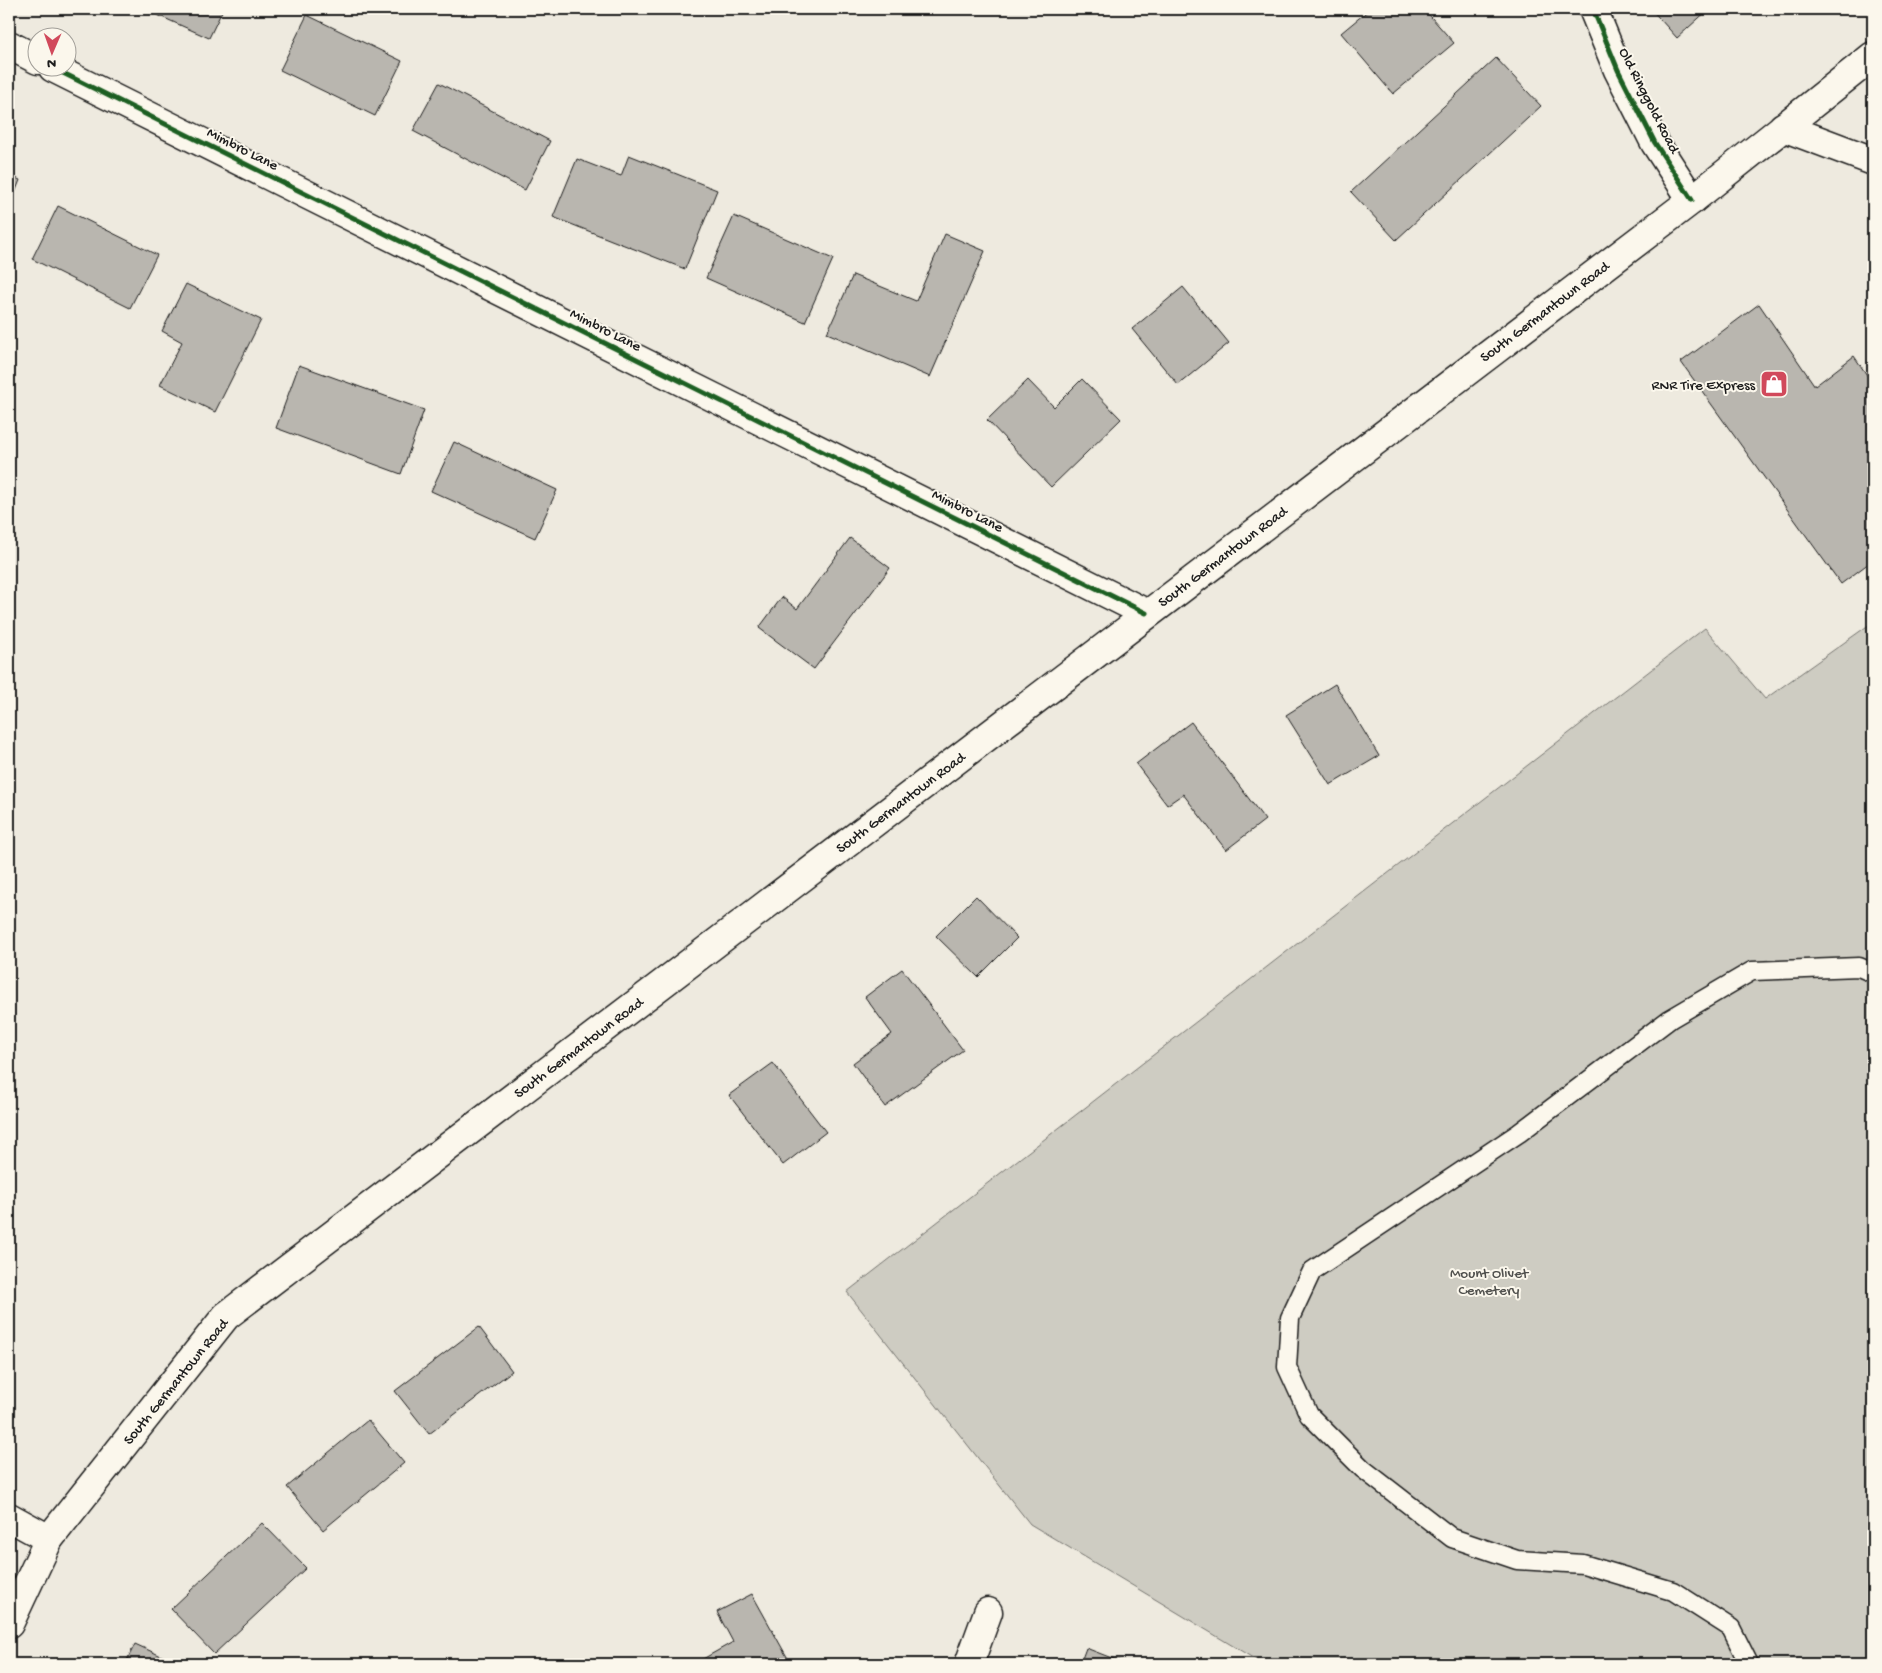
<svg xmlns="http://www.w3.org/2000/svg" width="1882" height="1673" font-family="'Gochi Hand',sans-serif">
  <rect width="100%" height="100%" fill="#eeeadf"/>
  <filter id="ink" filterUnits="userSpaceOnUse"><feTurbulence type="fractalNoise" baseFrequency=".02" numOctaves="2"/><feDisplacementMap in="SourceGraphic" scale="10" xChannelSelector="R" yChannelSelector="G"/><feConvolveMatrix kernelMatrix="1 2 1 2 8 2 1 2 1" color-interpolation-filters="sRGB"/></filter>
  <g filter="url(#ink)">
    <path fill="#ceccc2" stroke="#75746f" d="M1873,622V1664H1263L1030,1524L847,1292L1705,628L1765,699Z"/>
    <path fill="#b9b6af" stroke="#1c1c1c" d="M144,9H223L209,38Z
      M1370,9H1424L1454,43L1393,94L1341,33Z
      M1651,9H1709L1677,38Z
      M307,15L402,61L375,116L280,70Z
      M1496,58L1541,106L1396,240L1351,192Z
      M439,83L550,141L525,190L413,131Z
      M629,155L717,190L685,269L553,217L577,159L621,176Z
      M9,175L20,180L9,208Z
      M58,206L157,255L130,308L32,259Z
      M734,216L833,259L805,322L706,278Z
      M945,234L985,251L930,377L827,333L853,275L916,301Z
      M186,284L261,320L215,412L160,385L182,342L162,331Z
      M1183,287L1229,343L1178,385L1132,329Z
      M1759,304L1815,386L1854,356L1873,384V560L1841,584L1681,362Z
      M299,365L424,410L401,474L276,428Z
      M1082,379L1121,419L1051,487L987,420L1028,380L1054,407Z
      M454,442L557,490L535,538L431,491Z
      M850,538L890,568L814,669L759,628L782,597L797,609Z
      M1335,684L1379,756L1330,785L1286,715Z
      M1191,722L1265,820L1226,850L1183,794L1167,805L1136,764Z
      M976,896L1017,938L978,977L936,936Z
      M902,969L963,1050L885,1107L853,1063L892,1034L865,997Z
      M773,1063L826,1132L783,1165L729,1095Z
      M479,1327L512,1371L429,1434L395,1391Z
      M368,1420L404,1463L323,1530L287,1487Z
      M262,1523L306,1568L214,1654L171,1609Z
      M752,1594L791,1664H694L733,1642L717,1612Z
      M135,1644L179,1664H125Z
      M1086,1648L1127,1664H1080Z"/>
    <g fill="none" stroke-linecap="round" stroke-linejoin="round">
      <defs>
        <path id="service" d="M1749,1664L1731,1628L1673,1591L1583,1564L1517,1560L1452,1538L1363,1469L1309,1415L1287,1367L1290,1318L1312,1271L1519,1133L1670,1019L1752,971L1859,967L1873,973"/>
        <path id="minor" d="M1593,9L1618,70L1655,143L1692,200
          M9,45L38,60
          M53,68L1146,613
          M9,1517L49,1539
          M969,1664L988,1612"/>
        <path id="secondary" d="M9,1624L49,1539L226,1316L1692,200L1873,56"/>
        <path id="primary" d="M1783,127L1873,161"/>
      </defs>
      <use href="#service" stroke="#1c1c1c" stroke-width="21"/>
      <use href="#minor" stroke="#1c1c1c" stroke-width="31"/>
      <use href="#secondary" stroke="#1c1c1c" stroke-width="31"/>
      <use href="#primary" stroke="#1c1c1c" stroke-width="31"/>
      <use href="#service" stroke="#fbf7ec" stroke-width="18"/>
      <use href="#minor" stroke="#fbf7ec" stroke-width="28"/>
      <use href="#secondary" stroke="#fbf7ec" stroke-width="28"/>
      <use href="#primary" stroke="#fbf7ec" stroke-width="28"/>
      <defs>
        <path id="cycleway" d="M1593,9L1618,70L1655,143L1692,200
          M53,68L1146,613"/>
      </defs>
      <use href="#cycleway" stroke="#fbf7ec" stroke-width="8"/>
      <use href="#cycleway" stroke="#1b5e20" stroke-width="5"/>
    </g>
  </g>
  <defs>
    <symbol id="shop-square" viewBox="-11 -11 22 22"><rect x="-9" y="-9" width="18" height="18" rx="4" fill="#d1495b" stroke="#fbf7ec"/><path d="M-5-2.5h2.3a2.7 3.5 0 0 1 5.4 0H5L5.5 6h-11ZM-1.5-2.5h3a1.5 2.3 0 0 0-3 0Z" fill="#fff"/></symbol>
  </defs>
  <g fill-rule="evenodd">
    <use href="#shop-square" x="1758" y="368" width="32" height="32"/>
  </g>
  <g text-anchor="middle" stroke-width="4" stroke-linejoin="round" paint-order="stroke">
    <g font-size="15" fill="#1c1c1c" stroke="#fbf7ec">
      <text transform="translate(1650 100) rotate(63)" y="5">Old Ringgold Road</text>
      <text transform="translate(243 148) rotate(27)" y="5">Mimbro Lane</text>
      <text transform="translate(1544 311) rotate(-37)" y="5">South Germantown Road</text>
      <text transform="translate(606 329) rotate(27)" y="5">Mimbro Lane</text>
      <text transform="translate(968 510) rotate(27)" y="5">Mimbro Lane</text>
      <text transform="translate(1222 556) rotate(-37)" y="5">South Germantown Road</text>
      <text transform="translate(900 802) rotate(-37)" y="5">South Germantown Road</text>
      <text transform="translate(578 1047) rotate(-37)" y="5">South Germantown Road</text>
      <text transform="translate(175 1381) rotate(-51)" y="5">South Germantown Road</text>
    </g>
    <g font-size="15" fill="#1c1c1c" stroke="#fbf7ec" text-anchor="end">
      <text x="1755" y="389">RNR Tire Express</text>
    </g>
    <g font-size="15" fill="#51514e" stroke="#fbf7ec">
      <text x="1489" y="1277">Mount Olivet<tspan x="1489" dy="17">Cemetery</tspan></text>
    </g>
  </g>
  <rect width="1882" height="1673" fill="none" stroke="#fbf7ec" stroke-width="30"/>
  <rect x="15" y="15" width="1852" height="1643" fill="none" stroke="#1c1c1c" stroke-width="2" filter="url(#ink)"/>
  <g transform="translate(52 52) rotate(182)"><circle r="24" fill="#fbf7ec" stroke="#a29f99"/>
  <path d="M0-4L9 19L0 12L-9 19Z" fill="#d1495b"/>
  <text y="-8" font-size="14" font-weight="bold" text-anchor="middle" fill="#1c1c1c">N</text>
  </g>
</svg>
